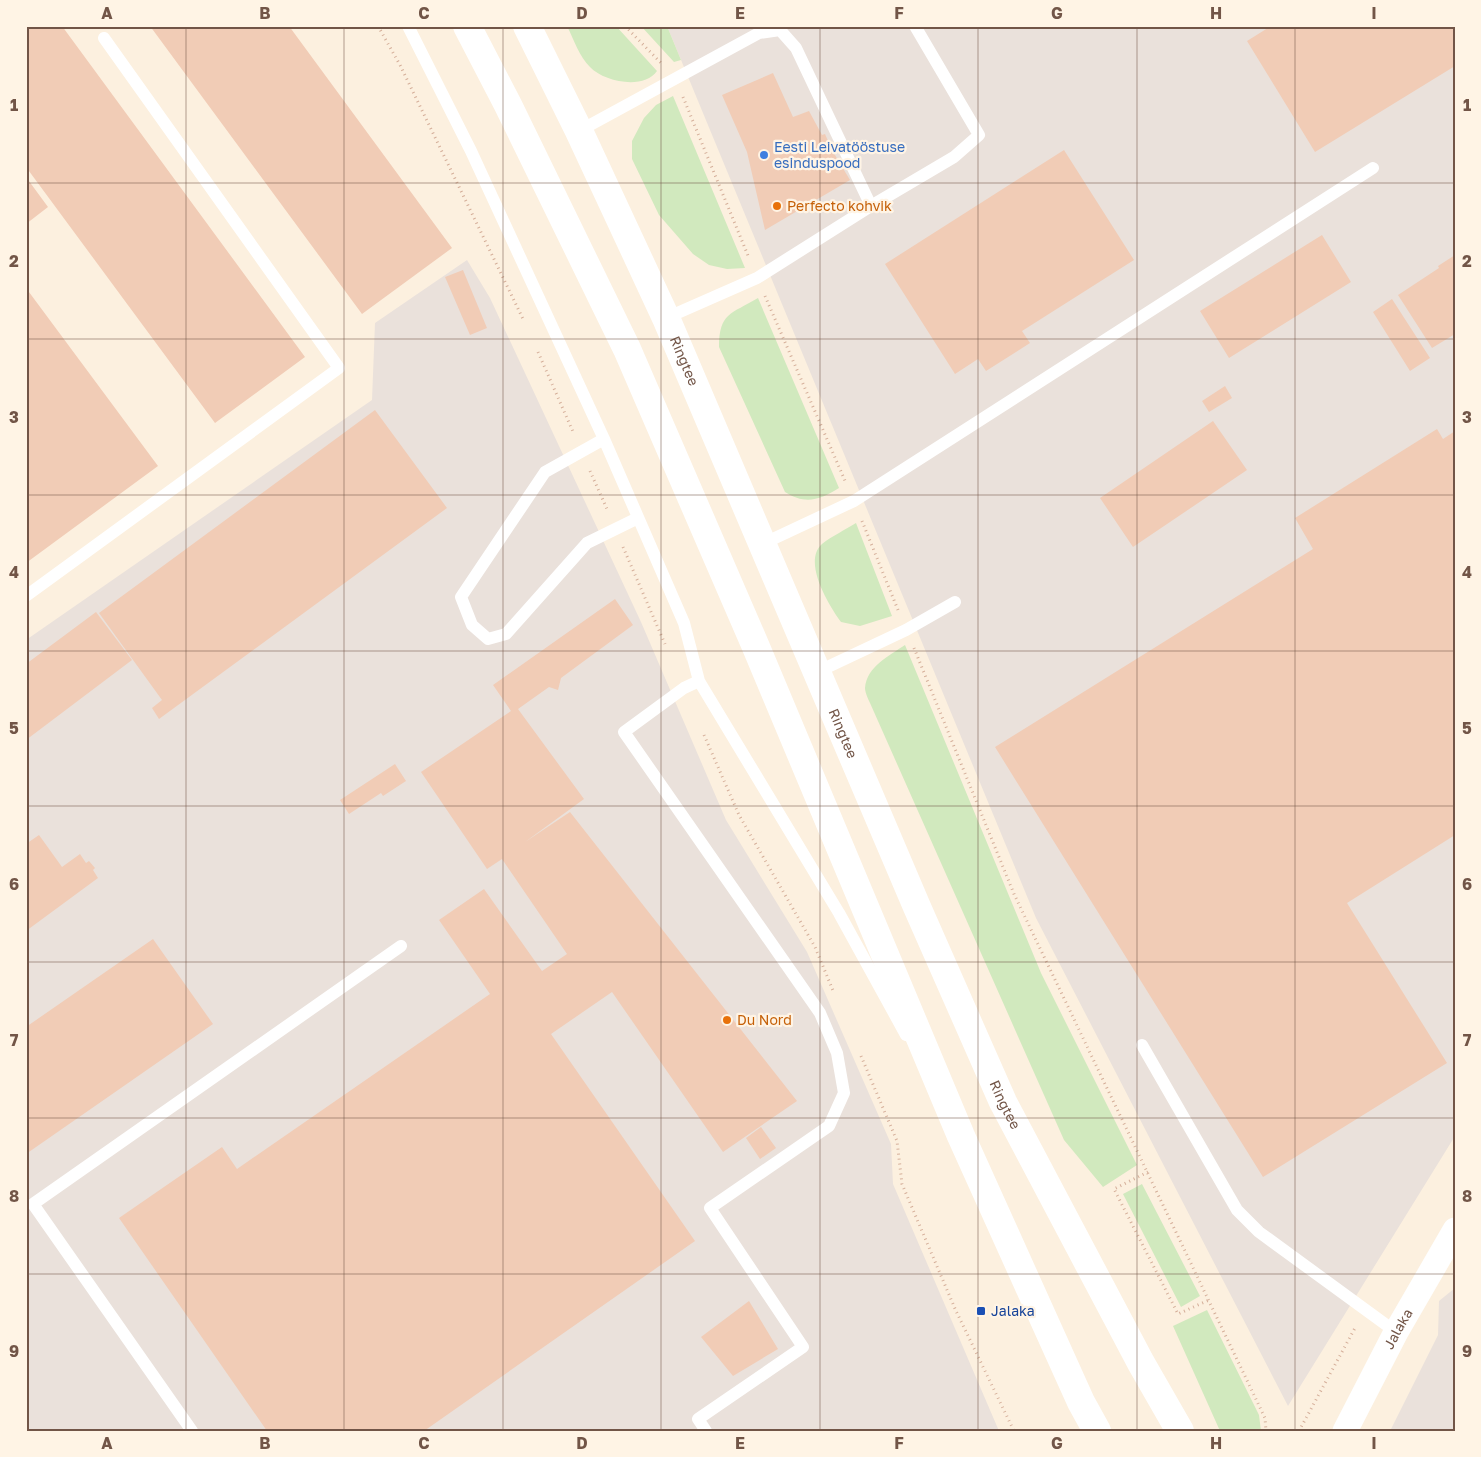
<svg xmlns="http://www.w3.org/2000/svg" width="1481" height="1457" font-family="'Golos Text',sans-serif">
  <rect width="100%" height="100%" fill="#fcf0df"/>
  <path fill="#eae1db" d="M667,26H1455V1136L1288,1406L1036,918Z
    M467,260L490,298L641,622L726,820L807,952L891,1144L893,1184L999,1431H26V640L372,400L375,323Z
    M1455,1288V1431H1390L1438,1335L1439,1301Z"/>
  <path fill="#d1e9be" d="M567,26H616L657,71C644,90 604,82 590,67C579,56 574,40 567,26Z
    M641,26H667L681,60L674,62Z
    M673,96L745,268L727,269L709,265L693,254L659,215L632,159V141L644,118L656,105Z
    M758,298L839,488C820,500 805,505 785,492L719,347C719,313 731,314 758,298Z
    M856,523L892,616L860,626L841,622C829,605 802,562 822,544C832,536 845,530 856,523Z
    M905,645L1041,973L1137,1165L1103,1187L1064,1140L870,703C868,699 865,692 865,688C867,666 889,656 905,645Z
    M1142,1184L1200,1296L1181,1307L1123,1194Z
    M1207,1310L1259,1415L1261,1431H1220L1173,1326Z"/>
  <path fill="#f1ccb6" d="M26,26H62L305,357L215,423L26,167Z
    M150,26H289L452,248L362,314Z
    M1271,26H1455V66L1315,152L1247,41Z
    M773,73L793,117L809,111L822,135L825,134L832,150L850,180L765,230L747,152L722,95Z
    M1064,150L1134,260L1022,331L1030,343L986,371L978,359L955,374L885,264Z
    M26,177L48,207L26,224Z
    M1322,235L1351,282L1229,358L1200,311Z
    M1455,255V334L1432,348L1398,295L1439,268L1438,266Z
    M463,270L487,328L470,335L445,277Z
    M26,288L158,466L26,563Z
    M1392,299L1430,358L1410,371L1373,312Z
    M1225,386L1232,398L1209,412L1202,401Z
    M375,410L447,508L159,719L152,708L162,700L99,613Z
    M1213,421L1247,470L1133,547L1100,498Z
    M1437,429L1443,439L1455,431V835L1347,903L1447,1063L1263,1177L995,747L1313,549L1295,518Z
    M615,599L633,625L561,678L558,690L549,687L518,709L584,799L525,842L570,812L797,1101L723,1152L612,992L551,1034L695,1241L424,1431H267L119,1218L222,1147L237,1169L490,994L439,920L484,889L542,971L567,954L502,859L487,869L421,772L511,711L493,685Z
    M96,612L132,660L26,740V664Z
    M395,764L406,781L383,796L381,793L349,814L340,800Z
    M39,835L62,867L80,854L86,863L89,861L95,868L93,870L98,878L26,931V844Z
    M153,939L213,1024L26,1154V1027Z
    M761,1127L776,1148L760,1159L746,1138Z
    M749,1301L778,1349L733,1376L701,1337Z"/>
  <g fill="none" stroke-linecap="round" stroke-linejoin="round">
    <path stroke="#d5af9a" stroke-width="3" stroke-dasharray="1 4" stroke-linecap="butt" d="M378,26L400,65L523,319
      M625,26L661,63
      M683,97L749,258
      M765,296L846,483
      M538,352L574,434
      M590,471L607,509
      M862,521L898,610
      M623,547L665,644
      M914,648L1014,894L1265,1418L1266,1431
      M704,735L739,815L815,947L834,993
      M861,1056L897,1141L902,1184L956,1311L1014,1431
      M1148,1172L1114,1189L1178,1314L1209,1300
      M1299,1431L1355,1328"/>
    <path stroke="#fff" stroke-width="12" d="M408,26L471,151L604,439L684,623L699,681L839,913L906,1035
      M579,131L759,33L780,30L796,48L871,206
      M666,318L757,278L871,206L954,157L979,135L915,26
      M604,439L545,472L461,597L472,625L488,639L506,634L587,543L638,518
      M762,544L854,501L1373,168
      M26,596L339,368L104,38
      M817,672L906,630L955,602
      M699,681L684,688L624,732L820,1013L837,1053L844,1093L829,1126L710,1208L803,1347L698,1419L706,1431
      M1142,1045L1237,1210L1259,1232L1396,1332
      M192,1431L33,1204L401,946"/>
    <path stroke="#fff" stroke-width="25" id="s1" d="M1345,1431L1396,1332L1455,1230"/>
    <g stroke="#fff" stroke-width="28">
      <path d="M467,26L508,105L627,349L756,647L961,1136L1081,1402L1097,1431"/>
      <path id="s2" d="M527,26L579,131L666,318L917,907L1003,1102L1141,1363L1180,1431"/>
    </g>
  </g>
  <path fill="none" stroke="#725547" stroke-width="1" stroke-opacity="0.55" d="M186,26V1431M344,26V1431M503,26V1431M661,26V1431M820,26V1431M978,26V1431M1137,26V1431M1295,26V1431M26,183H1455M26,339H1455M26,495H1455M26,651H1455M26,806H1455M26,962H1455M26,1118H1455M26,1274H1455"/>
  <circle fill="#3f7fe0" stroke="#fff4e5" stroke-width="2" cx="764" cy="155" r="5"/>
  <g fill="#e8710a" stroke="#fff4e5" stroke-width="2">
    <circle cx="777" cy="206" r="5"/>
    <circle cx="727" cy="1020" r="5"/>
  </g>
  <rect fill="#1a4fb4" stroke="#fff4e5" stroke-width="2" x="976" y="1306" width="10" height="10" rx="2.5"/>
  <g text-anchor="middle" stroke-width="4.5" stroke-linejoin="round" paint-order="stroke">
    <g font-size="14" fill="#366cbe" stroke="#fff4e5" text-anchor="start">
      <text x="774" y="152">Eesti Leivatööstuse<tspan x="774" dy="16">esinduspood</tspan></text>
    </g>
    <g font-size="14" fill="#c56008" stroke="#fff4e5" text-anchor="start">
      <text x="787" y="211">Perfecto kohvik</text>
      <text x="737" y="1025">Du Nord</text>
    </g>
    <g font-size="14" fill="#725547" stroke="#fff4e5">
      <text dy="5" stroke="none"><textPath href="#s2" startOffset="370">Ringtee</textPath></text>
      <text dy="5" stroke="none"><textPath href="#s2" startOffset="775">Ringtee</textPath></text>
      <text dy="5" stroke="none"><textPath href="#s2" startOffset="1180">Ringtee</textPath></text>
      <text dy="5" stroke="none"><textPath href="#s1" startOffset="115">Jalaka</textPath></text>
    </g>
    <g font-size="14" fill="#164399" stroke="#fff4e5" text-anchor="start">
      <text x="991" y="1316">Jalaka</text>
    </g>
  </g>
  <rect width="1481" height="1457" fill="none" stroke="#fff4e5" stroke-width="55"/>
  <rect x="28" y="28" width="1426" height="1402" fill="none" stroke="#725547" stroke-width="2"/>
  <g font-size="16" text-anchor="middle" font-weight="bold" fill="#725547">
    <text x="107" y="19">A</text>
    <text x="265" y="19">B</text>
    <text x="424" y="19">C</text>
    <text x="582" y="19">D</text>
    <text x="740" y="19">E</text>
    <text x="899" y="19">F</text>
    <text x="1057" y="19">G</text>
    <text x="1216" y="19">H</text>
    <text x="1374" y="19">I</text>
    <text x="14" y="111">1</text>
    <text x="1467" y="111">1</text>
    <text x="14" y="267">2</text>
    <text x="1467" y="267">2</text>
    <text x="14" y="423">3</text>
    <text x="1467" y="423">3</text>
    <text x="14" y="578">4</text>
    <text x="1467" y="578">4</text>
    <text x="14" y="734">5</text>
    <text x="1467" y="734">5</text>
    <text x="14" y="890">6</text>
    <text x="1467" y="890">6</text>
    <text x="14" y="1046">7</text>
    <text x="1467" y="1046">7</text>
    <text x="14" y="1202">8</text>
    <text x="1467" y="1202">8</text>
    <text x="14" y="1357">9</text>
    <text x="1467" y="1357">9</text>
    <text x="107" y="1449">A</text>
    <text x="265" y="1449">B</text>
    <text x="424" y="1449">C</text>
    <text x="582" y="1449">D</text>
    <text x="740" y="1449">E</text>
    <text x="899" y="1449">F</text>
    <text x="1057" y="1449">G</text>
    <text x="1216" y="1449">H</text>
    <text x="1374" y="1449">I</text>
  </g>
</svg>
